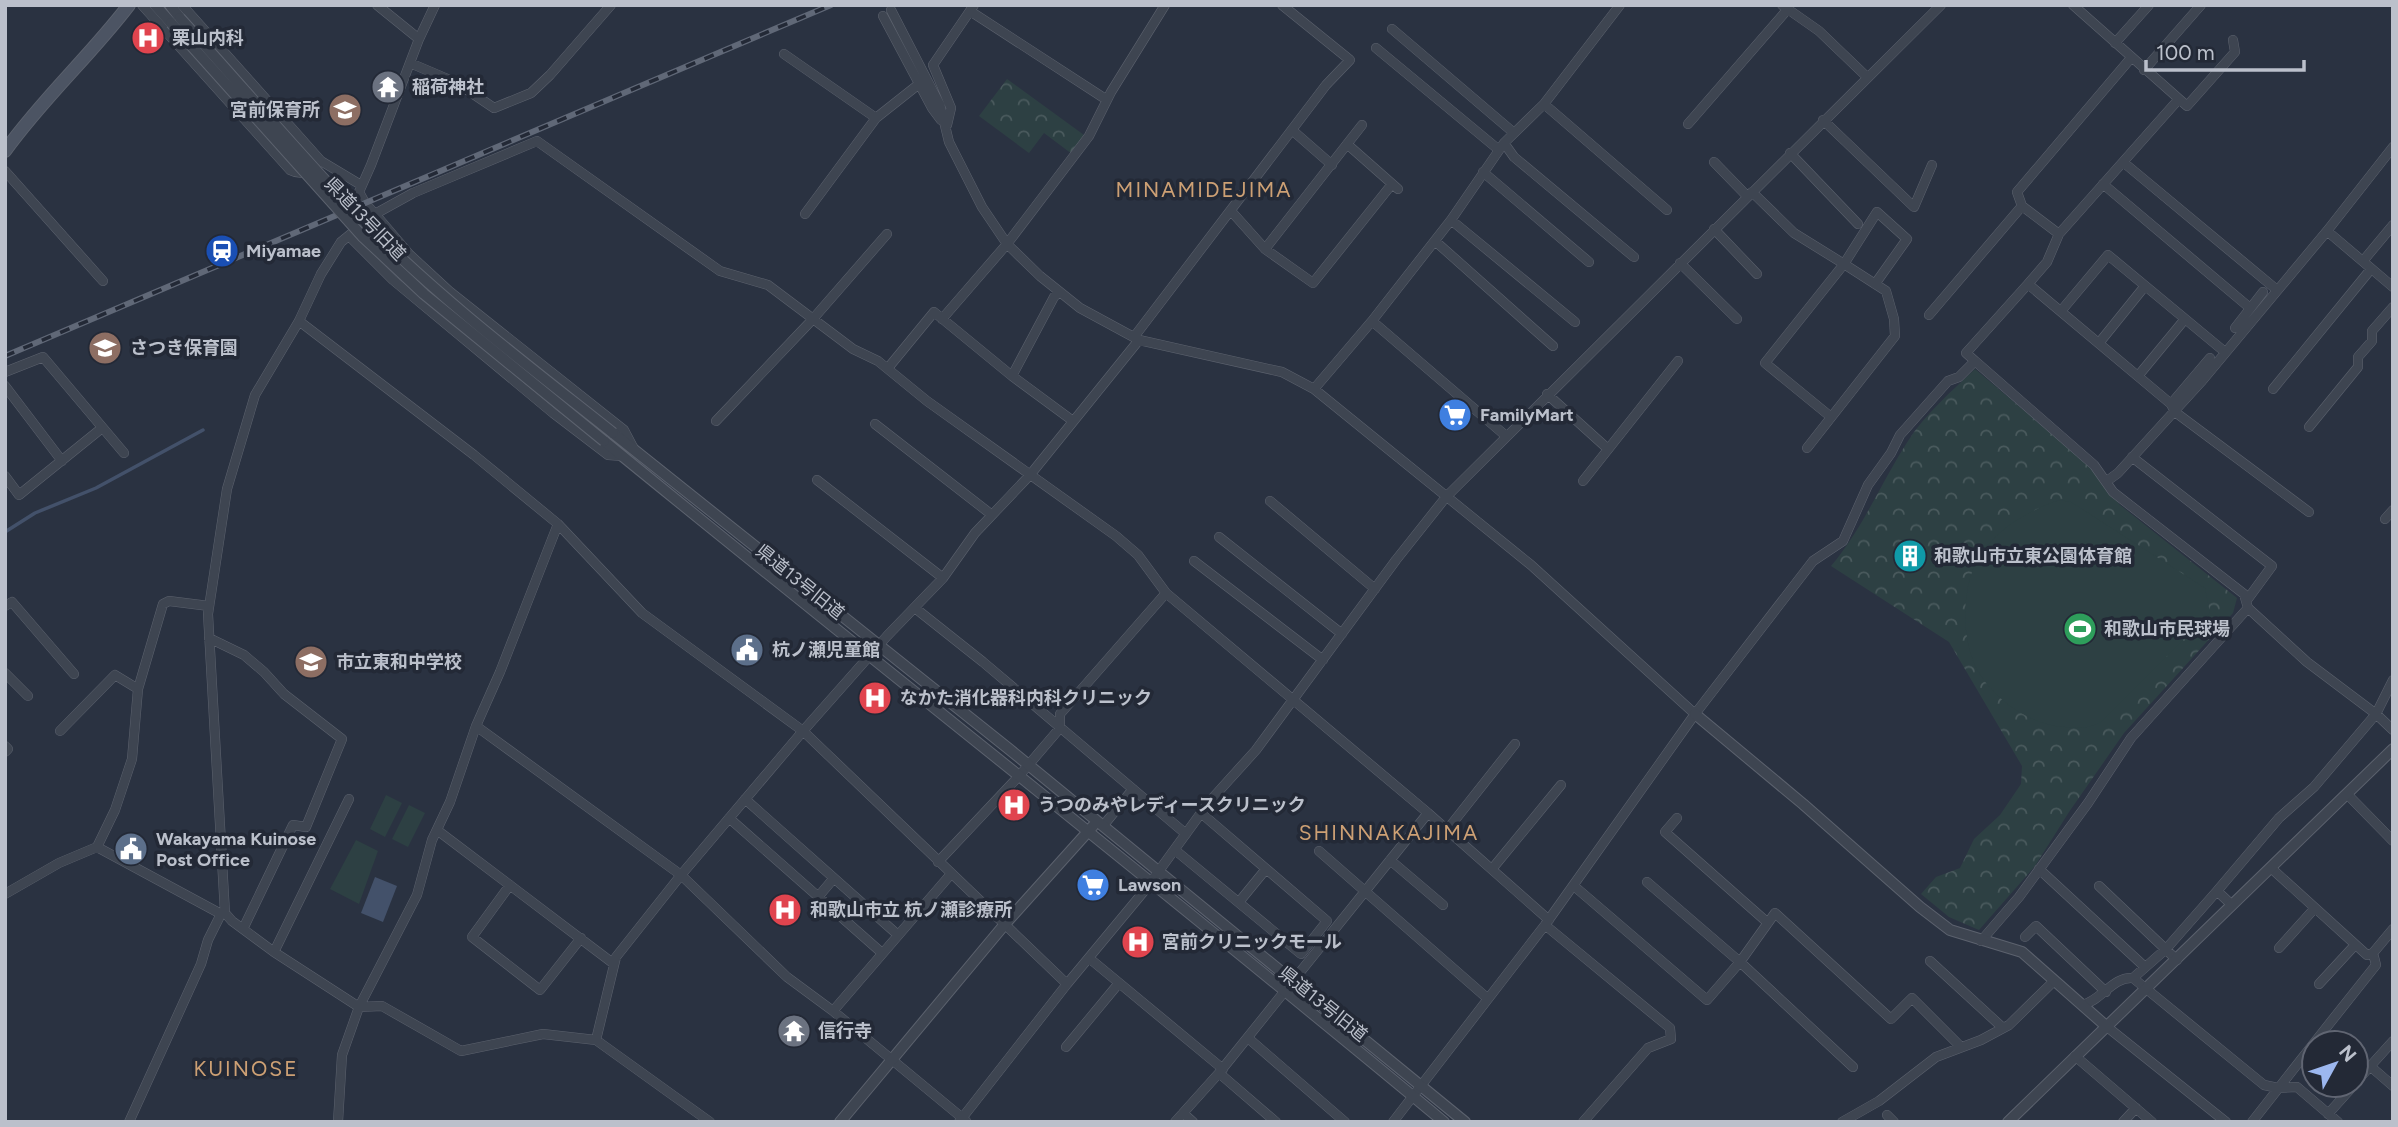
<svg xmlns="http://www.w3.org/2000/svg" width="2398" height="1127" font-family="Figtree,'Noto Sans JP',sans-serif">
  <defs>
    <pattern id="park-crowns" width="20" height="18" patternUnits="userSpaceOnUse" patternTransform="scale(1.75)"><rect width="20" height="18" fill="#2d4043"/><path d="M2 6a3 3 0 1 1 6 0M12 15a3 3 0 1 1 6 0" fill="none" stroke="#4a5a5d"/></pattern>
  </defs>
  <rect width="100%" height="100%" fill="#2a3241"/>
  <path fill="url(#park-crowns)" d="M1007,79L1084,135L1072,154L1044,133L1029,153L979,116Z
    M1975,369L2088,465L2120,505L2237,598L2233,613L2124,733L2069,812L2035,866L1979,930L1949,917L1921,894L1936,877L1960,868L1974,839L2000,815L2021,784L2022,766L1949,642L1831,566C1862,530 1882,481 1908,441C1925,414 1952,391 1975,369Z"/>
  <path fill="#2d4043" d="M2059,500L2071,502L2205,588L2210,613L2101,722C2089,729 2078,728 2065,727C2032,725 1999,703 1981,676C1959,644 1960,580 1984,549C2005,524 2029,511 2059,500Z
    M386,795L402,803L385,837L370,829Z
    M409,805L425,813L408,847L392,839Z
    M356,840L378,851L359,904L330,889Z"/>
  <path fill="#43516a" d="M375,877L397,886L383,922L361,913Z"/>
  <g fill="none" stroke-linecap="round" stroke-linejoin="round">
    <path stroke="#43516a" stroke-width="3.5" d="M5,532L35,513L96,488L203,430"/>
    <defs>
      <path id="minor" d="M142,5L290,170C304,177 310,170 321,161
        M182,5L321,161L361,185
        M377,5L419,39
        M1782,5L1819,31L1867,77
        M2073,5L2187,106L2235,52L2233,40
        M891,10L940,105L949,142L982,207L1007,244L1040,276L1080,308L1139,340L1282,372L1314,389L1531,565L1695,714
        M970,11L1107,100
        M883,16L932,108L941,120
        M1392,29L1514,133
        M2115,43L2149,5
        M1376,48L1499,150
        M784,54L876,118L919,84
        M410,63L457,83L494,108L531,93L550,75L611,5
        M2144,70L2201,5
        M2178,100L2059,234L2047,262L2028,284L2171,404L2175,412L2309,512
        M1544,104L1667,210
        M1823,120L1914,207L1932,165
        M1688,124L1787,10
        M947,125L951,108L933,65L974,5
        M1292,130L1332,165
        M1504,143L1514,157L1634,257
        M1347,144L1398,189
        M1790,153L1858,224
        M1714,162L1747,196
        M2123,162L2277,290
        M5,171L103,281
        M1483,172L1589,262
        M2103,184L2250,308
        M1752,192L1794,233L1844,264L1765,363L1831,417
        M2022,206L2017,192L2131,58
        M1231,211L1265,249L1313,283L1392,184
        M805,214L876,118
        M372,216L375,214L365,203L359,192L371,165L419,39L435,5
        M1451,220L1575,322
        M362,225L341,242L321,274L299,321L255,395L227,489L208,614L225,913L232,921L274,952L359,1007L382,1006L461,1051L543,1034L596,1040L710,1122
        M1714,229L1757,274
        M2327,231L2393,287
        M349,236L393,280L553,413L608,455L622,456
        M1435,241L1553,346
        M1265,249L1362,125
        M2363,261L2393,225
        M1680,263L1737,319
        M1059,292L1054,297L1012,376L1073,421
        M2061,311L2108,255L2225,352
        M1929,315L2022,206L2059,234
        M942,319L1007,244L1089,136L1111,92L1165,5
        M299,321L474,455L558,524L642,613L803,731L1067,984
        M1372,321L1451,220L1504,143L1544,104L1620,5
        M2235,328L2263,292
        M1134,337L1326,85L1350,60L1282,5
        M2099,343L2145,286
        M1975,361L2094,465L2113,492L2244,594L2248,608L2307,662L2376,714L2393,730
        M888,368L934,312L1012,376
        M5,372L43,357L124,453
        M2138,376L2185,319
        M5,386L62,461
        M1314,389L1372,321L1506,436
        M2273,389L2371,269
        M1547,394L1608,449
        M2171,404L2210,358
        M716,421L812,320L887,234
        M875,424L992,515
        M2309,427L2358,367V357L2372,341V331L2393,307
        M633,447L624,430L449,291L409,254L375,214L413,193L537,141L720,271L768,285L853,349L878,361L927,401L1116,536L1138,555L1166,593L1428,813L1549,920
        M1807,448L1895,336L1894,319L1886,291L1844,264L1877,212L1907,239L1875,284
        M2132,457L2272,566L2247,600
        M5,476L19,495L102,428
        M817,480L943,578
        M1583,481L1678,361
        M2107,481L2118,473L2201,382L2327,231L2393,147
        M1270,501L1375,589
        M2385,519L2393,510
        M1219,537L1342,634
        M1194,561L1323,660
        M5,606L12,602L74,674
        M915,608L983,662L1186,834
        M209,638L244,655L264,672L284,694L342,739L306,827L293,825L243,929
        M5,673L28,696
        M476,726L681,875L787,977L833,1011L966,1121
        M60,731L115,675L138,689
        M5,746L8,749L5,752
        M2347,794L2393,841
        M745,799L898,935
        M729,818L882,953
        M1677,818L1665,832L1768,923
        M1103,826L1133,789
        M437,830L614,964
        M1447,830L1515,744
        M97,847L221,914L225,913
        M1175,850L1301,954L1327,921L1201,813
        M1319,851L1487,998
        M1390,860L1443,905
        M938,862L1019,776L1060,728V714L1166,593
        M2271,868L2367,955L2373,953L2393,929
        M1492,869L1561,785
        M2039,869L2145,967
        M1647,882L1740,962L1853,1067
        M510,885L472,937L540,990L581,938
        M1574,886L1707,1000L1740,962L1775,913L1891,1019L1912,998L1960,1046
        M2099,886L2177,960
        M2217,891L2279,818L2314,787L2376,714L2393,680
        M5,894L59,863L97,847L115,810L132,759L138,689L163,604L169,601L209,606
        M818,897L834,878
        M1239,902L1266,869
        M2232,905L2217,891L2166,949L2133,978L2264,1085L2278,1088L2297,1087L2338,1122
        M1545,925L1670,1028L1671,1039L1648,1048L1583,1122
        M2025,937L2036,926L2106,992
        M1981,941L2019,897L2088,803L2131,738L2248,608
        M2279,948L2314,909
        M274,952L349,799
        M1089,958L1223,1069
        M1930,961L2003,1028
        M2319,984L2355,945
        M2082,1005C2101,1001 2113,976 2133,978
        M833,1011L951,874
        M2106,1026L2226,1122
        M1248,1038L1345,1122
        M596,1040L616,957L681,875L803,731L887,636L943,578L975,533L1030,475L1139,340
        M2314,1043L2376,965L2373,953
        M1066,1047L1119,983
        M2075,1056L2152,1122
        M2370,1066L2393,1086
        M1219,1073L1276,1122
        M2356,1082L2393,1041
        M1183,1113L1193,1122
        M2328,1114L2354,1085
        M1887,1115L1894,1122
        M129,1122L201,964L208,940L221,914
        M338,1122L342,1055L359,1007L417,895L432,840L450,802L476,726L500,672L558,524
        M959,1122L1067,984L1145,890L1209,802L1256,750L1396,560L1446,497L1941,5
        M1175,1122L1219,1073L1428,813
        M1393,1122L1545,925L1695,714L1813,561L1843,541L1868,485L1891,453L1900,435L1948,381L1959,377L1975,361L1966,353L2028,284
        M1842,1122L1879,1101L1936,1057L1981,1040L2009,1025L2054,981
        M2123,1122L2136,1108
        M2252,1122L2314,1043"/>
      <path id="tertiary" d="M155,5L171,23
        M170,5L180,18
        M613,433L1009,749L1465,1122
        M604,441C883,669 1167,891 1444,1122
        M1695,714L1803,804L1920,907L1950,930L2022,952L2106,1026
        M840,1122L1005,924L1093,826
        M2008,1122L2393,749"/>
      <path id="secondary" d="M5,151C43,98 90,56 129,5"/>
    </defs>
    <use href="#minor" stroke="#5c626e" stroke-width="10"/>
    <use href="#tertiary" stroke="#5c626e" stroke-width="12"/>
    <use href="#secondary" stroke="#5c626e" stroke-width="14"/>
    <use href="#minor" stroke="#3e4551" stroke-width="9"/>
    <use href="#tertiary" stroke="#3e4551" stroke-width="10"/>
    <use href="#secondary" stroke="#4c5463" stroke-width="12"/>
    <defs>
      <path id="rail" d="M5,356L831,5"/>
    </defs>
    <use href="#rail" stroke="#606877" stroke-width="6"/>
    <use href="#rail" stroke="#232936" stroke-width="3.5" stroke-dasharray="10" stroke-linecap="butt"/>
    <defs>
      <path id="tertiary-bridge" d="M180,18C243,87 304,160 369,227C444,302 530,367 613,433
        M171,23L362,236L424,294L604,441"/>
    </defs>
    <use href="#tertiary-bridge" stroke="#5c626e" stroke-width="12" stroke-linecap="butt"/>
    <use href="#tertiary-bridge" stroke="#3e4551" stroke-width="10"/>
  </g>
  <defs>
    <symbol id="hospital-disc" viewBox="-11 -11 22 22"><circle r="9.5" fill="#e0444e" stroke="#232936"/><path d="M-5-5h3v3.5h4V-5h3V5h-3V1.5h-4V5h-3Z" fill="#fff"/></symbol>
    <symbol id="temple-disc" viewBox="-11 -11 22 22"><circle r="9.5" fill="#6b7280" stroke="#232936"/><path d="M0-6L5-2H3V0L6.5 2.5H4V6H1.5V3h-3V6H-4V2.5H-6.5L-3 0V-2H-5Z" fill="#fff"/></symbol>
    <symbol id="school-disc" viewBox="-11 -11 22 22"><circle r="9.5" fill="#8d6e63" stroke="#232936"/><path d="M0-5L7-2L0 1L-7-2ZM-4 1L0 2.5L4 1V4Q0 6-4 4Z" fill="#fff"/></symbol>
    <symbol id="station-disc" viewBox="-11 -11 22 22"><circle r="9.5" fill="#1a4fb4" stroke="#232936"/><path d="M-3-6H3Q5-6 5-4V2Q5 4 3 4L4.5 6H3L1.5 4h-3L-3 6H-4.5L-3 4Q-5 4-5 2V-4Q-5-6-3-6ZM-3.5-4v3h7v-3ZM-3.5 1v1.5H-2V1ZM2 1v1.5H3.5V1Z" fill="#fff"/></symbol>
    <symbol id="supermarket-disc" viewBox="-11 -11 22 22"><circle r="9.5" fill="#3f7fe0" stroke="#232936"/><path d="M-6-5.5h2.5l.6 2H6L4.5 2H-2.5L-4.4-4H-6ZM-1.5 3.2a1.3 1.3 0 1 0 .1 0ZM3 3.2a1.3 1.3 0 1 0 .1 0Z" fill="#fff"/></symbol>
    <symbol id="building-disc" viewBox="-11 -11 22 22"><circle r="9.5" fill="#0f9aa8" stroke="#232936"/><path d="M-4-6H4V6H1V3H-1V6H-4ZM-2.5-4.3h1.7v1.8h-1.7ZM.8-4.3h1.7v1.8H.8ZM-2.5-1h1.7V.8h-1.7ZM.8-1h1.7V.8H.8Z" fill="#fff"/></symbol>
    <symbol id="stadium-disc" viewBox="-11 -11 22 22"><circle r="9.5" fill="#2e9e5b" stroke="#232936"/><path d="M0-5a6.5 5 0 1 0 0 10a6.5 5 0 1 0 0-10ZM-3.5-1.8h7v3.6h-7Z" fill="#fff"/></symbol>
    <symbol id="civic-disc" viewBox="-11 -11 22 22"><circle r="9.5" fill="#5c6f8a" stroke="#232936"/><path d="M-.6-6.5H3V-4.5H.6V-3L4-1V1h2V6H-6V1h2V-1L-.6-3ZM-1.2 2.5V6h2.4V2.5Z" fill="#fff"/></symbol>
  </defs>
  <g fill-rule="evenodd">
    <use href="#hospital-disc" x="129" y="19" width="38" height="38"/>
    <use href="#temple-disc" x="369" y="68" width="38" height="38"/>
    <use href="#school-disc" x="326" y="91" width="38" height="38"/>
    <use href="#station-disc" x="203" y="232" width="38" height="38"/>
    <use href="#school-disc" x="86" y="329" width="38" height="38"/>
    <use href="#supermarket-disc" x="1436" y="396" width="38" height="38"/>
    <use href="#building-disc" x="1891" y="537" width="38" height="38"/>
    <use href="#stadium-disc" x="2061" y="610" width="38" height="38"/>
    <use href="#civic-disc" x="728" y="631" width="38" height="38"/>
    <use href="#school-disc" x="292" y="643" width="38" height="38"/>
    <use href="#hospital-disc" x="856" y="679" width="38" height="38"/>
    <use href="#hospital-disc" x="995" y="786" width="38" height="38"/>
    <use href="#civic-disc" x="112" y="830" width="38" height="38"/>
    <use href="#supermarket-disc" x="1074" y="866" width="38" height="38"/>
    <use href="#hospital-disc" x="766" y="891" width="38" height="38"/>
    <use href="#hospital-disc" x="1119" y="923" width="38" height="38"/>
    <use href="#temple-disc" x="775" y="1012" width="38" height="38"/>
  </g>
  <g text-anchor="middle" stroke-width="7" stroke-linejoin="round" paint-order="stroke">
    <g font-size="18" font-weight="bold" fill="#bbc0cb" stroke="#232936" text-anchor="start">
      <text x="172" y="44">栗山内科</text>
      <text x="412" y="93">稲荷神社</text>
      <text x="320" y="116" text-anchor="end">宮前保育所</text>
      <text x="246" y="257">Miyamae</text>
      <text x="130" y="354">さつき保育園</text>
      <text x="1480" y="421">FamilyMart</text>
      <text x="1934" y="562">和歌山市立東公園体育館</text>
      <text x="2104" y="635">和歌山市民球場</text>
      <text x="772" y="656">杭ノ瀬児童館</text>
      <text x="336" y="668">市立東和中学校</text>
      <text x="900" y="704">なかた消化器科内科クリニック</text>
      <text x="1038" y="811">うつのみやレディースクリニック</text>
      <text x="156" y="845">Wakayama Kuinose<tspan x="156" dy="21">Post Office</tspan></text>
      <text x="1118" y="891">Lawson</text>
      <text x="810" y="916">和歌山市立 杭ノ瀬診療所</text>
      <text x="1162" y="948">宮前クリニックモール</text>
      <text x="818" y="1037">信行寺</text>
    </g>
    <g font-size="18" fill="#bbc0cb" stroke="#232936">
      <text transform="translate(365 219) rotate(46)" y="6">県道13号旧道</text>
      <text transform="translate(800 582) rotate(39)" y="6">県道13号旧道</text>
      <text transform="translate(1323 1004) rotate(39)" y="6">県道13号旧道</text>
    </g>
    <g font-size="21" letter-spacing="2" fill="#cda074" stroke="#232936">
      <text x="1204" y="197">MINAMIDEJIMA</text>
      <text x="1389" y="840">SHINNAKAJIMA</text>
      <text x="246" y="1076">KUINOSE</text>
    </g>
  </g>
  <rect width="2398" height="1127" fill="none" stroke="#bbc0cb" stroke-width="14"/>
  <g transform="translate(2335 1064) rotate(50)"><circle r="33" fill="#232936" stroke="#606572" stroke-width="2"/>
  <path d="M0-5L12 26L0 18L-12 26Z" fill="#9cb7ef"/>
  <text y="-10" font-size="19" font-weight="bold" text-anchor="middle" fill="#bbc0cb">N</text>
  </g>
  <path d="M2146 60v10h158v-10" fill="none" stroke="#bbc0cb" stroke-width="3.5"/>
  <text x="2156" y="60" font-size="21" fill="#bbc0cb" stroke="#232936" stroke-width="5" paint-order="stroke">100 m</text>
</svg>
